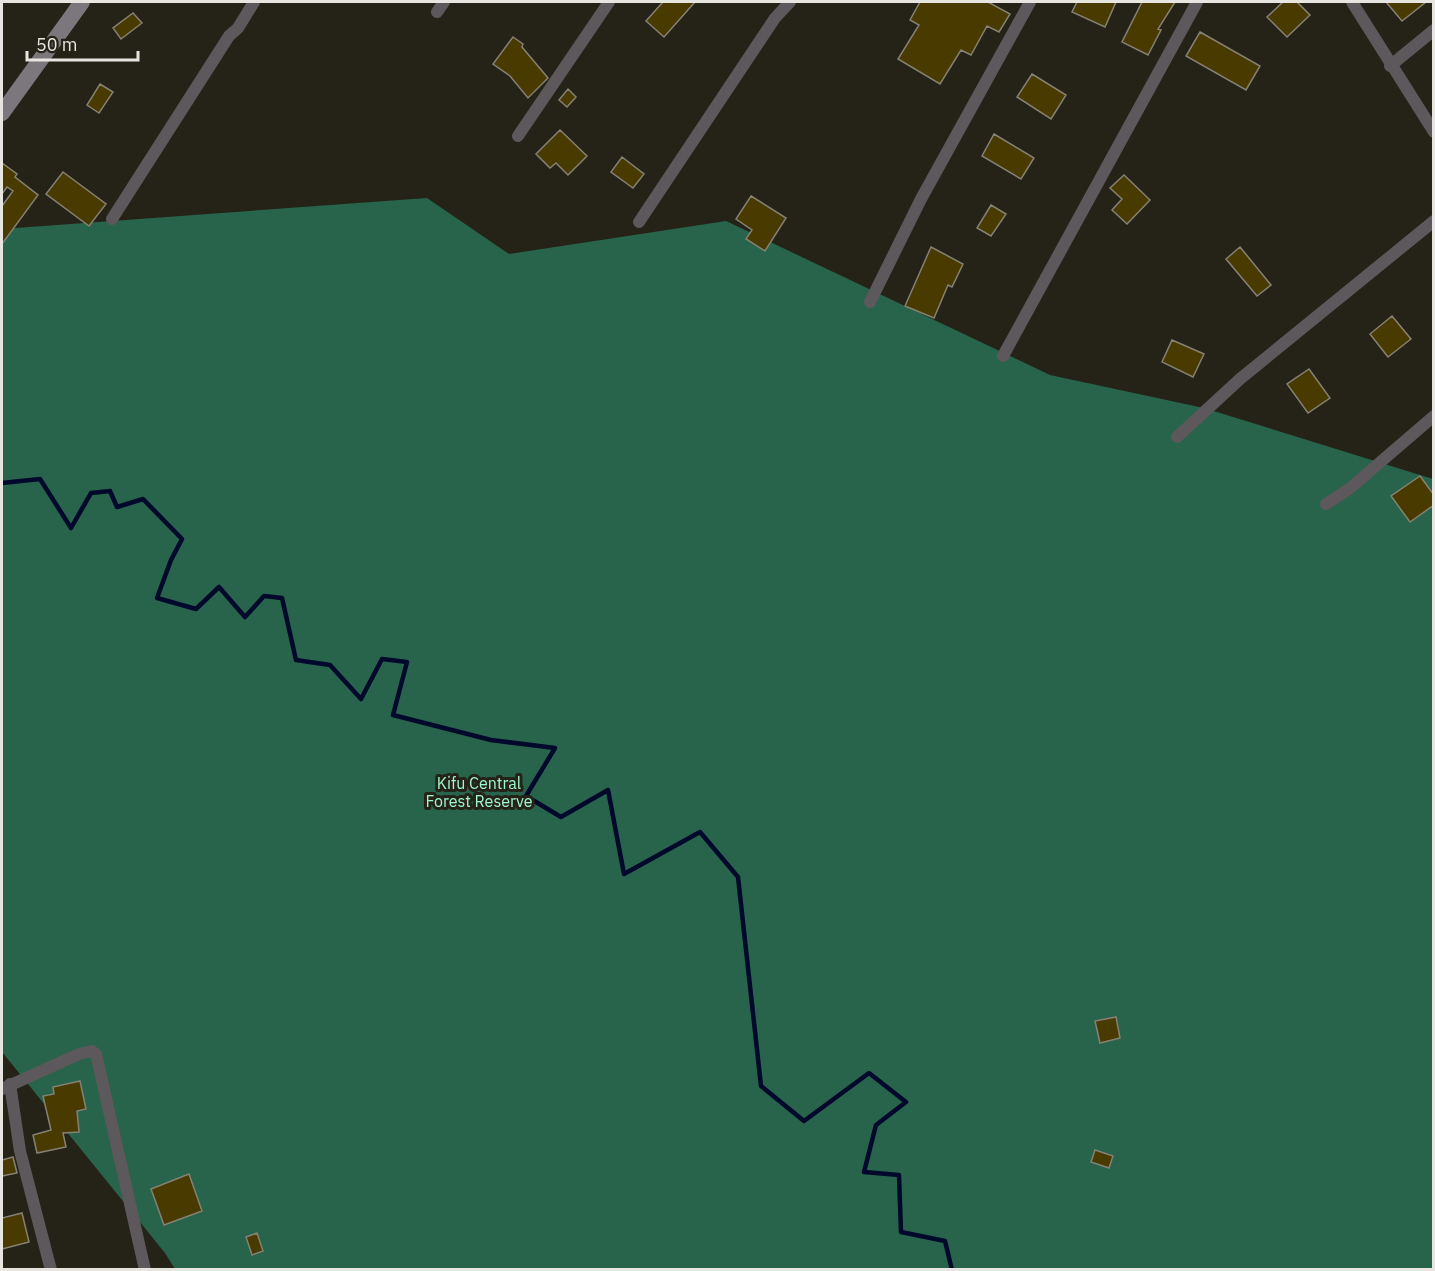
<svg xmlns="http://www.w3.org/2000/svg" width="1435" height="1271" font-family="'IBM Plex Sans',sans-serif">
  <rect width="100%" height="100%" fill="#252218"/>
  <path fill="#28634b" d="M427,198L509,254L726,221L1050,375L1204,408L1433,479V1269H175L165,1253L2,1052V229Z"/>
  <g fill="none" stroke-linecap="round" stroke-linejoin="round">
    <path stroke="#00082b" stroke-width="4.5" d="M2,483L40,479L71,528L91,493L110,491L117,507L143,499L182,539L171,560L157,598L196,609L219,587L245,617L264,596L282,598L296,660L330,665L361,699L382,659L407,662L393,715L491,740L555,748L526,796L561,817L608,790L624,874L700,832L738,877L761,1086L804,1121L869,1073L906,1102L876,1125L864,1172L899,1175L901,1232L945,1241L952,1270"/>
  </g>
  <path fill="#493a00" stroke="#858175" stroke-width="1.5" d="M663,2H695L664,37L646,21Z
    M920,2H988L1010,14L999,32L987,26L971,55L961,50L940,84L898,59L919,25L910,20Z
    M1077,2H1116L1105,27L1072,12Z
    M1142,2H1175L1158,29L1161,30L1148,55L1122,42Z
    M1283,2H1297L1310,15L1287,37L1267,17Z
    M1386,2H1426L1402,21Z
    M133,13L142,23L121,39L113,28Z
    M1200,32L1260,66L1246,90L1186,56Z
    M513,37L523,44L522,47L548,78L528,98L510,76L493,64Z
    M1032,74L1066,95L1051,119L1017,97Z
    M100,84L113,92L99,113L87,105Z
    M568,89L576,97L567,107L559,100Z
    M560,130L587,156L568,175L556,163L550,168L536,154Z
    M994,134L1034,158L1021,179L982,156Z
    M622,157L644,174L633,188L611,172Z
    M2,163L17,174L15,177L38,195L2,244V206L13,191L7,187L2,194Z
    M63,172L106,204L89,226L46,194Z
    M1124,175L1150,200L1127,224L1112,210L1122,199L1110,188Z
    M751,196L786,218L765,251L746,239L752,230L736,219Z
    M991,205L1006,214L991,236L977,228Z
    M931,247L963,264L952,287L948,285L934,318L905,306Z
    M1240,247L1271,285L1257,296L1226,259Z
    M1392,316L1411,339L1388,357L1370,334Z
    M1172,340L1204,354L1193,377L1162,362Z
    M1309,369L1330,398L1308,413L1287,384Z
    M1420,476L1434,495V505L1410,522L1391,496Z
    M1116,1017L1120,1038L1100,1043L1095,1021Z
    M80,1081L86,1109L77,1111L79,1132L63,1133L66,1147L37,1153L33,1135L51,1130L43,1096L54,1094L53,1087Z
    M1095,1150L1113,1156L1109,1168L1091,1162Z
    M13,1157L17,1173L2,1176V1160Z
    M189,1174L202,1211L164,1225L151,1189Z
    M22,1213L29,1242L2,1249V1218Z
    M257,1233L263,1251L252,1255L246,1237Z"/>
  <g fill="none" stroke-linecap="round" stroke-linejoin="round">
    <path stroke="#5c585c" stroke-width="12" d="M1352,2L1434,132
      M437,12L444,2
      M1390,66L1434,30
      M518,136L609,2
      M112,219L229,36L238,28L254,2
      M639,222L775,18L790,2
      M870,302L921,199L1030,2
      M1003,356L1197,2
      M1177,437L1240,379L1434,221
      M1326,504L1349,489L1434,416
      M10,1084L20,1151L51,1270
      M2,1089L79,1054L92,1051L96,1054L145,1270"/>
    <path stroke="#7c767d" stroke-width="16" d="M2,113L82,2"/>
  </g>
  <g text-anchor="middle" stroke-width="6" stroke-linejoin="round" paint-order="stroke">
    <g font-size="16" fill="#9df7ce" stroke="#252218">
      <text x="479" y="789">Kifu Central<tspan x="479" dy="18">Forest Reserve</tspan></text>
    </g>
  </g>
  <rect width="1435" height="1271" fill="none" stroke="#e7e5df" stroke-width="6"/>
  <path d="M27 51v9h111v-9" fill="none" stroke="#e7e5df" stroke-width="3"/>
  <text x="36" y="51" font-size="18" fill="#e7e5df" stroke="#252218" stroke-width="4.5" paint-order="stroke">50 m</text>
</svg>
